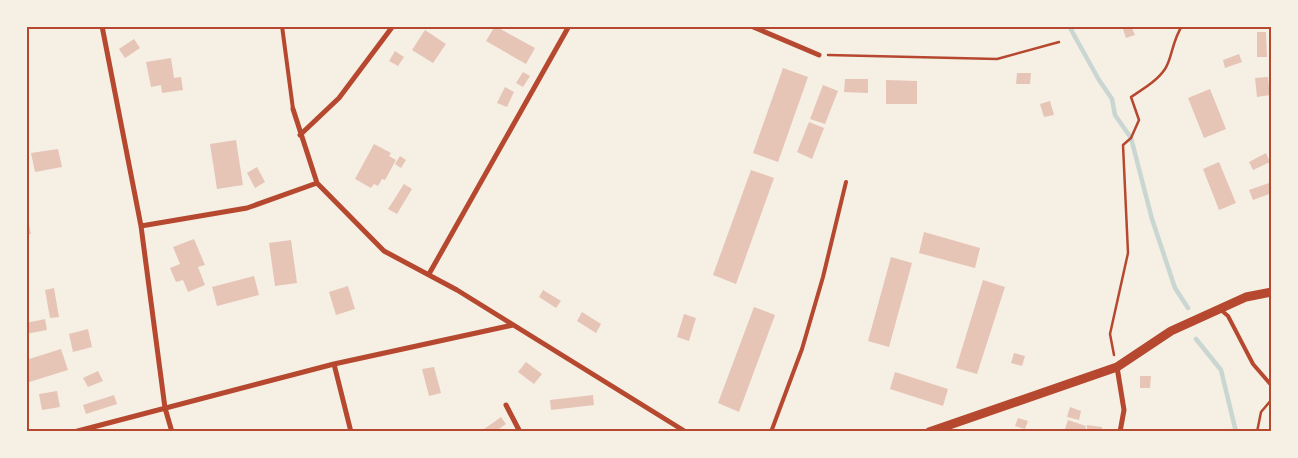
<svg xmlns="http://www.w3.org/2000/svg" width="1298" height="458" font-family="'Fira Sans Condensed',sans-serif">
  <rect width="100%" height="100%" fill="#f6efe4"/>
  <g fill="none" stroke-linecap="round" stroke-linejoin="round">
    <path stroke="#c9d6d2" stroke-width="4.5" d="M1069,26L1099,80L1112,99L1115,115L1131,138L1152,219L1175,288L1188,308
      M1196,339L1221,370L1236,432"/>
  </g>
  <path fill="#e6c5b7" d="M495,26L535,48L526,64L486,41Z
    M1122,26H1131L1135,35L1126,38Z
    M425,30L446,44L433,63L412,50Z
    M1257,32H1266L1267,57H1257Z
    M134,39L140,48L125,58L119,49Z
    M395,51L404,57L398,66L389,61Z
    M1239,54L1242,62L1225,68L1223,60Z
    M171,58L174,78L181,77L183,90L162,93L161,85L151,87L146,62Z
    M783,68L808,77L778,162L753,153Z
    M523,72L530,76L523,87L516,83Z
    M1017,73H1031L1030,84H1016Z
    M1268,77L1270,95L1257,97L1255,78Z
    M845,79H868V93L844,92Z
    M886,80L917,81V104H886Z
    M823,85L838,91L825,124L810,119Z
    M505,87L514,92L507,107L497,103Z
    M1210,89L1226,129L1204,138L1188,98Z
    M1050,101L1054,115L1044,117L1040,104Z
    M809,122L824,128L812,159L797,152Z
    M236,140L243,185L217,189L210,144Z
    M374,144L391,153L389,156L396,160L385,180L382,179L378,186L374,184L371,188L355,179Z
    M58,149L62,167L35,172L31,153Z
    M1266,153L1270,162L1253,170L1249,162Z
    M400,156L406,160L401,168L395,164Z
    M1219,162L1236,203L1219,210L1203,169Z
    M257,167L265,182L255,188L247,173Z
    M751,170L774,178L736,284L713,275Z
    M1272,182V193L1253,200L1249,190Z
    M404,184L412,189L397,214L388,209Z
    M26,211L31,234L26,235Z
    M924,232L980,248L975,268L919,253Z
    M194,239L205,265L198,267L205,285L188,292L183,280L176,282L170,268L180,264L173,247Z
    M291,240L297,283L275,286L269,243Z
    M891,257L912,263L889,347L868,341Z
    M254,276L259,295L217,306L212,287Z
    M983,280L1005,287L977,374L956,368Z
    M348,286L355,309L336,315L329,292Z
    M54,288L59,317L50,318L45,290Z
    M543,290L561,301L556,308L539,297Z
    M754,307L775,315L739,412L718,403Z
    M582,312L601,324L596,333L577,321Z
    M684,314L696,318L689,341L677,337Z
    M45,319L47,330L26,334V323Z
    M88,329L92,347L73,352L69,334Z
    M61,349L68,370L26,383V360Z
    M1014,353L1025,356L1022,366L1011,363Z
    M526,362L542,374L534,384L518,372Z
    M434,367L441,393L429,396L422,369Z
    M98,371L103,381L88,387L83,378Z
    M895,372L948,389L943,406L890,389Z
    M1140,376H1151L1150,388H1140Z
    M57,391L60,407L42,410L39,394Z
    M114,395L117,404L86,414L83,405Z
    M593,395L594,405L551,410L550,400Z
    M1070,407L1081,411L1079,420L1067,417Z
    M501,417L506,424L495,432H480Z
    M1018,418L1028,421L1025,429L1015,426Z
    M1068,420L1086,426L1085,432H1064Z
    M1087,425L1102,427V432H1087Z"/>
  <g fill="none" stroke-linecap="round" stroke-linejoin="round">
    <path stroke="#b5482f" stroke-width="2.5" d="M828,55L997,59L1059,42
      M1114,355L1110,334L1128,253L1123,145L1131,138L1139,120L1131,97C1143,89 1157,81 1165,69C1172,59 1172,41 1182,26
      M1257,432L1261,412L1272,399"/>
    <path stroke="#b5482f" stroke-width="4" d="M282,26L293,109
      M1221,310L1228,316L1253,364L1272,386
      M771,432L802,349L823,277L846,182"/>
    <path stroke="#b5482f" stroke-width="5" d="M102,26L141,226L165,408L172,432
      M751,26L819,55
      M293,109L317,183L384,251L457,290L686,432
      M300,135L339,98L393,26
      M141,226L247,208L317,183
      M429,274L569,26
      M334,364L351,432
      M1117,367L1124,410L1120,432
      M506,405L520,432
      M74,432L334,364L513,325"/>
    <path stroke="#b5482f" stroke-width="9" d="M929,432L1117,367L1171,331L1246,297L1272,292"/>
  </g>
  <rect width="1298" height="458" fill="none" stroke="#f6efe4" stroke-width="55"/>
  <rect x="28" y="28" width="1242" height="402" fill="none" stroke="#b5482f" stroke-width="2"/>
</svg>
